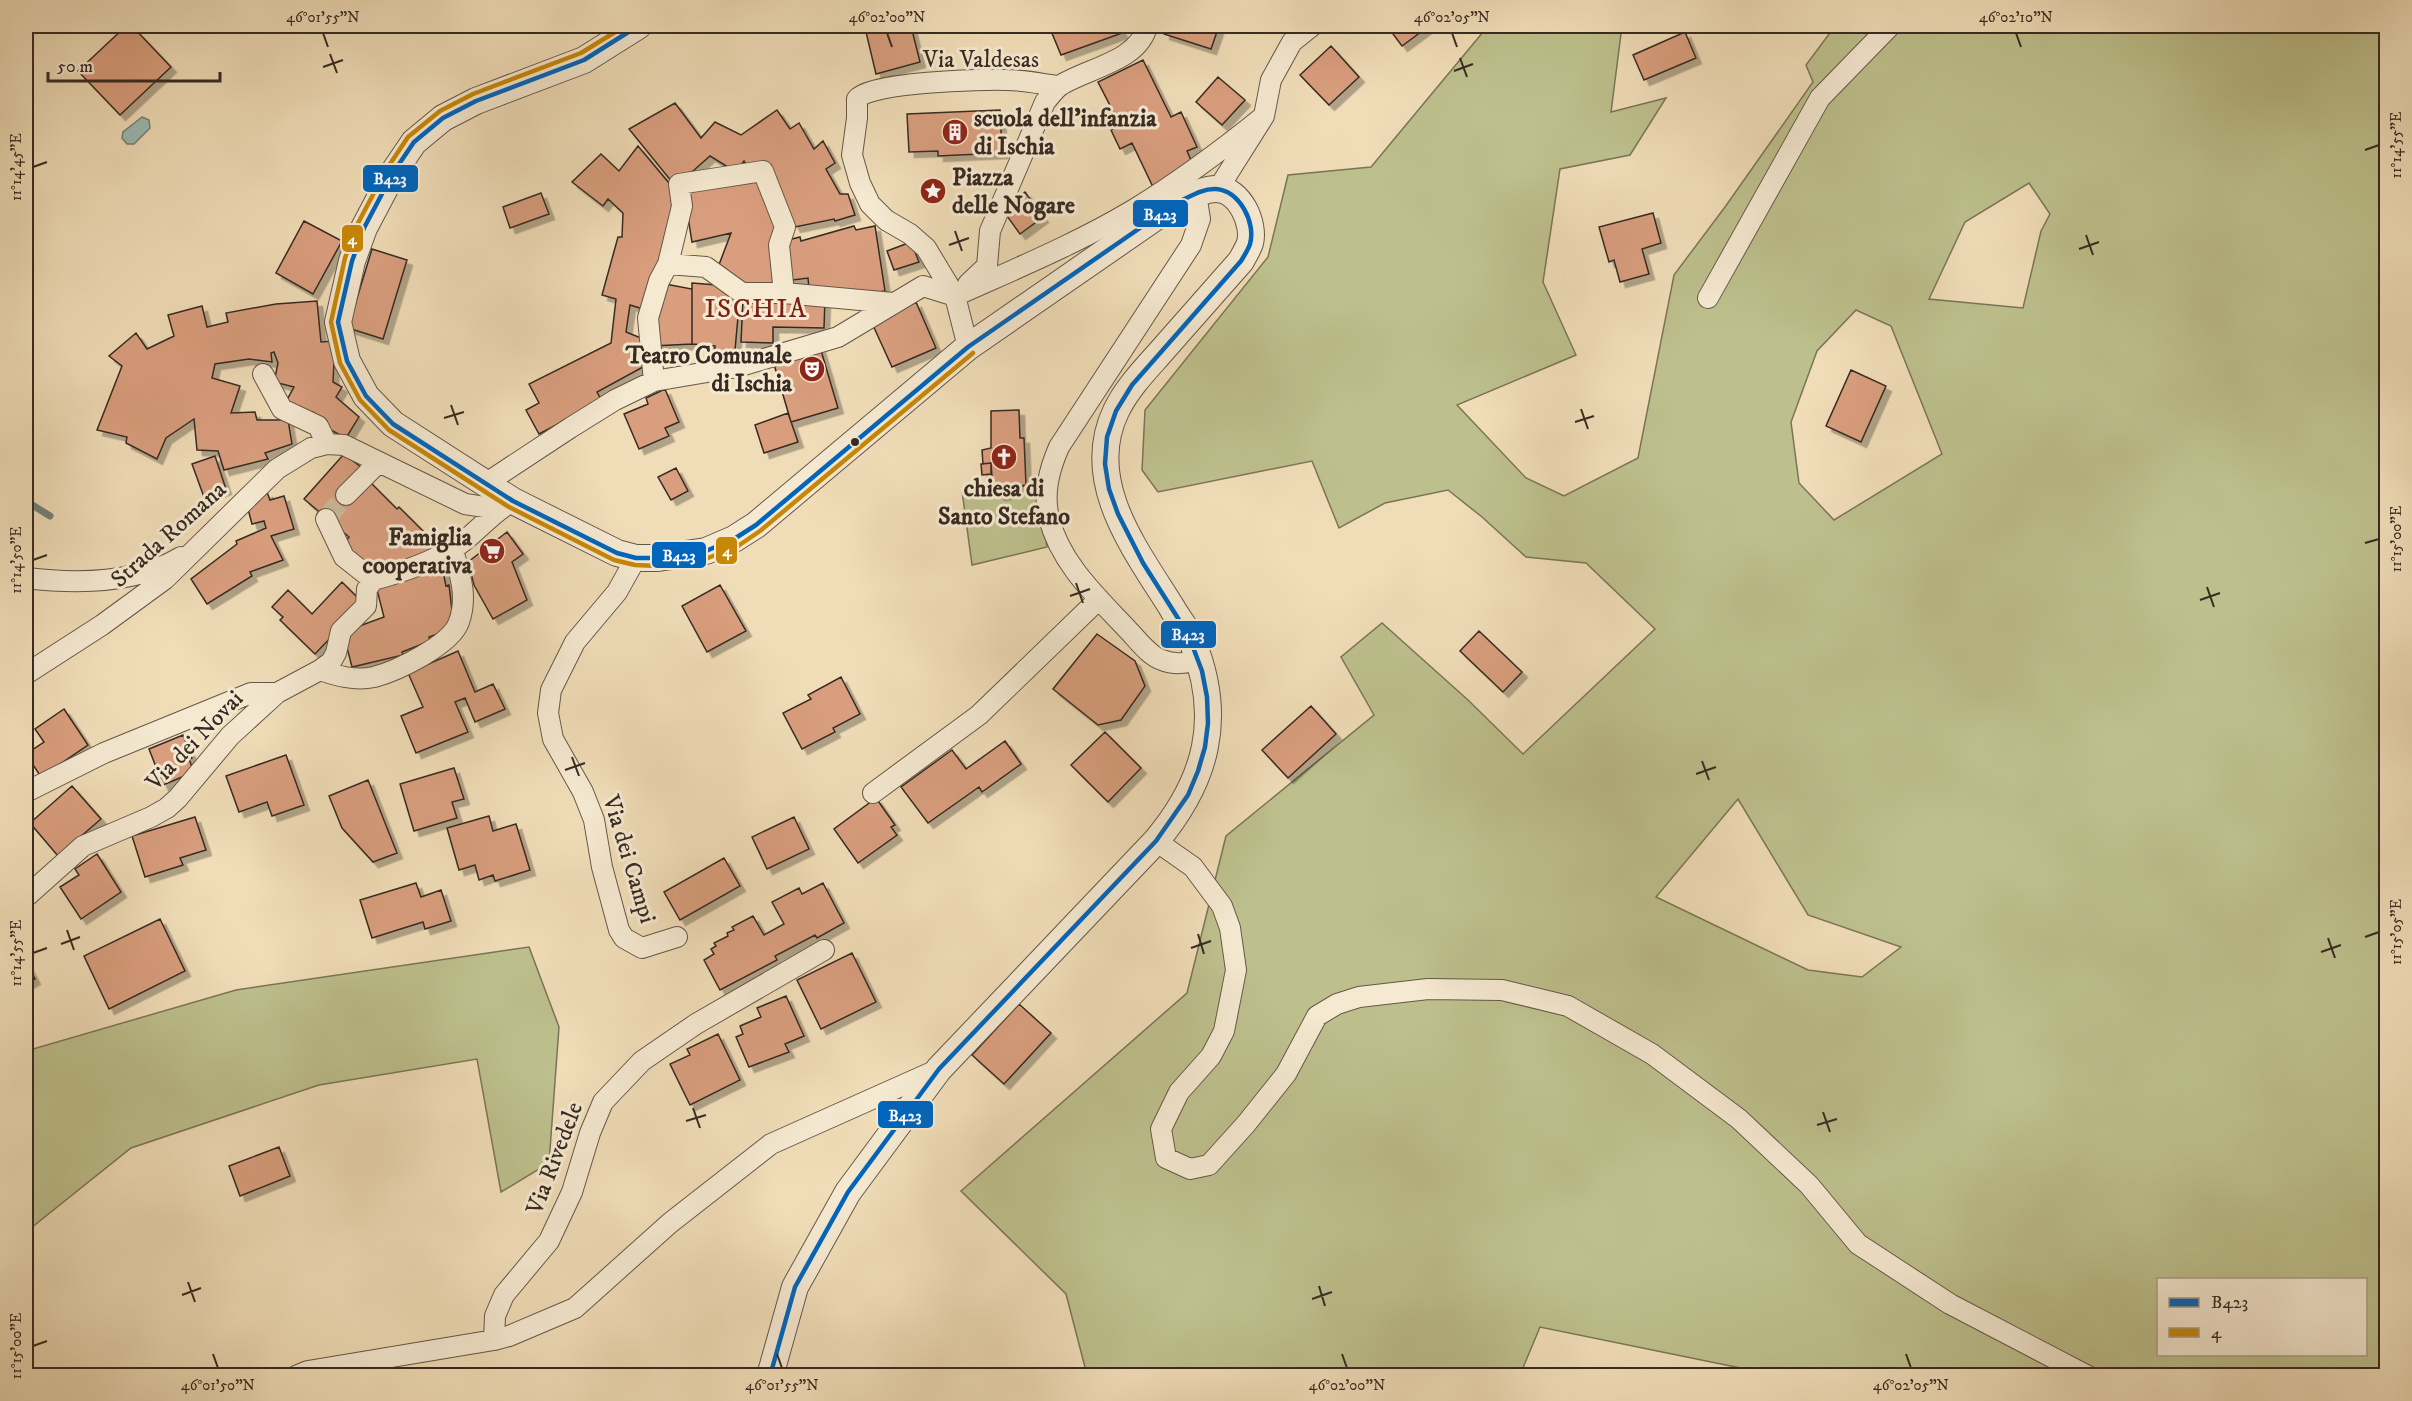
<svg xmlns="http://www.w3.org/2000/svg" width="2412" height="1401" font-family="'IM FELL DW Pica',serif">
  <defs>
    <filter id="shadow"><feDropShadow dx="5.5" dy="5.5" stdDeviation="0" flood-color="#0004"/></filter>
  </defs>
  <rect width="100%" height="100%" fill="#f0ddb8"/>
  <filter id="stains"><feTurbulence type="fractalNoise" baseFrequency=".00333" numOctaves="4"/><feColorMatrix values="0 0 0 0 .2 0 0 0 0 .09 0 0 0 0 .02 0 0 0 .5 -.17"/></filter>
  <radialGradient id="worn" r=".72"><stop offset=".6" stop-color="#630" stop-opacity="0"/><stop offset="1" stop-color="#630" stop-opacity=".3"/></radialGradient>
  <path fill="#bdc08d" stroke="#7a7558" stroke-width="1.5" fill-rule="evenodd" d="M1488,26H1622L1611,112L1666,98L1630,155L1560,169L1543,282L1576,355L1457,405L1526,478L1564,496L1638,458L1674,275L1725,207L1813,82L1806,65L1835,26H2386V1375L2136,1376L2120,1372L2115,1376L1767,1375L1765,1373L1540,1327L1520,1375H1087L1066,1294L961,1191L1187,993L1226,836L1374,715L1341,657L1382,623L1468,700L1523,754L1655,629L1586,563L1526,557L1482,517L1448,490L1385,503L1339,528L1312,461L1158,492L1142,470L1145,410L1268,257L1288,175L1371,167ZM2029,183L2050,214L2041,231L2023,308L1929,299L1965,222ZM1856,310L1891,326L1942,454L1834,520L1799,483L1791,422L1817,351ZM1738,799L1808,915L1901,947L1862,977L1808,970L1656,897ZM2158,1280H2366V1354H2158Z
    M1038,485L1047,547L972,565L962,491L993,489L1001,495L1008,493L1014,487Z
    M529,947L559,1027L549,1163L501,1192L477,1059L319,1085L131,1148L26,1232V1051L236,990Z"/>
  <path fill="#9bbbb3" stroke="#738179" stroke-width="1.5" d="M142,117L149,120L150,128L134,144H127L122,138L123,132Z"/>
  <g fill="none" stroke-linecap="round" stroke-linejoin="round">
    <path stroke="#738179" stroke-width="7" d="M26,501L50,516"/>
  </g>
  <path fill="#d99e7e" stroke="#372a22" stroke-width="1.5" filter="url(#shadow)" d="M126,26H132L171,67L120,115L78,71Z
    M892,26H911L920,62L876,74L866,32Z
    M1049,26H1119L1122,33L1061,55Z
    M1166,26H1219L1211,49L1164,34Z
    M1387,26H1429L1402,46Z
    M1685,32L1696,58L1644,80L1633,55Z
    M1331,46L1359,77L1329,105L1300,75Z
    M1143,60L1171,117L1181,112L1197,147L1187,151L1194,167L1153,187L1132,143L1120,149L1111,130L1120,125L1098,82Z
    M1218,77L1245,100L1222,125L1196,102Z
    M675,103L701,138L715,122L741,135L777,110L790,129L799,123L814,149L823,141L835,163L826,169L840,194H848L855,215L835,221L834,219L795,227L765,167L750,171L744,161L736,172L710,156L693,171L672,182L629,129Z
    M1000,110L1002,153L938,156V151L909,152L907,114Z
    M638,146L679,195L658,276L643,309L630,305L626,332L646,340L643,367L597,392L602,401L539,434L526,410L539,403L529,384L611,343L616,299L602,295L618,237H622L623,213L608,199L603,206L572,182L601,154L619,171Z
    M762,174L779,239L778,271L771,292L737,282L717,270L731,233L692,242L683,186Z
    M1025,192L1043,217L1020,234L1002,209Z
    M541,193L549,214L510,228L503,207Z
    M1653,213L1661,243L1642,249L1649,274L1620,282L1614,260L1609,262L1599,227Z
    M304,221L342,241L313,294L276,273Z
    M854,226L856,230L875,226L885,291L857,296L809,288L808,278L785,281L780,242L800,237L801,241Z
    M911,242L919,262L894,270L887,251Z
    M372,249L407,260L383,339L348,328Z
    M660,283L692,289V344L653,346Z
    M692,283L729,286V305L739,306L734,361L715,364V346L692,344Z
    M743,299H825L824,328L773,327V343L741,342Z
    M317,301L321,342L335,341L333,382L342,387L336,397L359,417L346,438L325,427L327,421L313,412L308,419L283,407L294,387L274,382L278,363L274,352L271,353L272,362L249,359L215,364L212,378L240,386L231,413L255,412L257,420H288L292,444L265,453L268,459L224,470L218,451L197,450L194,419L166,438L157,459L126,443L127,437L97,430L122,366L109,356L136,333L147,349L174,336L168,315L202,306L207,327L228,322L226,313L276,304Z
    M916,302L936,348L892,367L871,321Z
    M820,347L838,408L791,422L773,361Z
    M1851,370L1886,386L1861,442L1826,426Z
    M665,389L679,422L665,428L669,436L639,449L624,414L648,404L646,398Z
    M1019,410L1020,438H1024L1026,485L1014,487L1008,493L1000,495L993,489L991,463L983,464L982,450L991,448V411Z
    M788,413L798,442L764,453L755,425Z
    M344,454L366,471L367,479L397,509L399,507L436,544L402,571L380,572L341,548L349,537L304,499Z
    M215,456L226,489L204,497L192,464Z
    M991,463V474L982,475L981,464Z
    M676,468L688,491L671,500L658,477Z
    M267,492L270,500L284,496L294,529L271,536L283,560L250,572L252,576L207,604L191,579L237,544L236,541L266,528L264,521L252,524L247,505Z
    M507,532L523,554L512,562L527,600L493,619L474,585L468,562Z
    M441,562L446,586L449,585L454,628L429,637L430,641L402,652L403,655L352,667L343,632L384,617L375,582Z
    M342,582L360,600L356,611L315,654L280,620L283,617L272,607L288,590L312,614Z
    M720,585L746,631L707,652L682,606Z
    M1479,631L1522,672L1503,692L1460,651Z
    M1097,634L1135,661L1145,686L1121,720L1098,725L1053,689Z
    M458,651L475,692L493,684L505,709L475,722L465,698L455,702L468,732L416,753L401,716L423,707L408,673Z
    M841,677L860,714L833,728L835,732L802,749L783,713L811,699L808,695Z
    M1311,706L1336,734L1288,778L1262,750Z
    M64,709L88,745L41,777L26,754L44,742L35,729Z
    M1105,732L1141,768L1108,802L1071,765Z
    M183,735L192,758L189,759L194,772L163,785L149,749Z
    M1005,741L1021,764L982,792L979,787L928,823L901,787L952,750L966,769Z
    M286,755L304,805L272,816L267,802L239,812L226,776Z
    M454,768L464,799L452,802L457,818L414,831L400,784Z
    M368,780L397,853L373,862L342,828L329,796Z
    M72,786L101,819L58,856L30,823Z
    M876,798L895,825L891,827L897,835L858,863L834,829Z
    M489,816L493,831L516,824L530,870L495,881L493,875L479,880L475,865L459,870L447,828Z
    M195,817L206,850L180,858L183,865L145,877L132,836Z
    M794,817L809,849L767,869L752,837Z
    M97,854L121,892L81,919L60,887L79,875L75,869Z
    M724,858L740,886L680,920L664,892Z
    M416,883L421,897L441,890L451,921L425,929L423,922L372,938L360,900Z
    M823,883L844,923L817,938L815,935L775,956L777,960L720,990L704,960L714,954L711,949L716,946L714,943L728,936L727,933L734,930L732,927L753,916L764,935L784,924L772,902L799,888L802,894Z
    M160,919L185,971L109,1009L84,956Z
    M852,953L876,1002L821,1029L797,980Z
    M26,962L35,979L26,984Z
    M786,996L804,1036L785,1044L789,1052L749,1067L736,1037L743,1034L740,1026L761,1017L757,1008Z
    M1019,1004L1051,1033L1004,1084L972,1055Z
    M718,1034L740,1080L690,1105L670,1064L690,1055L687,1049Z
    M279,1147L290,1176L240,1196L229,1166Z"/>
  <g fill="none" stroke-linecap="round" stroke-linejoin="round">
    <path stroke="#cbb99a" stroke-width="20" stroke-dasharray="20 10" stroke-linecap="butt" d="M326,519L346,495"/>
    <defs>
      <path id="minor" d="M1218,189L1264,116L1271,80L1292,42L1312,26
        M1196,194L1200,219L1191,245L1059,447C1049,470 1043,493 1049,518C1060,563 1097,597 1128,630C1137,639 1149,656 1162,660C1174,665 1186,663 1198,661
        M668,264L706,267L742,293H784L893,303
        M968,284L987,266L990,231L1045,102C1050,96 1055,89 1061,85C1088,68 1139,61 1147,26
        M955,296L926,248L910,234L886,220L870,204L860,183L852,155L857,118V99C869,82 983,79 1007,80C1024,80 1042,84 1058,86
        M955,296C1015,269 1076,244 1133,210C1179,182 1222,150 1264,116
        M1708,298L1820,98L1890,26
        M263,374L282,409L318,426L327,444
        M654,381L648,318L659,281L668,264L682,206L679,184L763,171L785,227L779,245L784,293
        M485,484L570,428L615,400L654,381L737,367L838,337L923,286L955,296L968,347
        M346,495L379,462
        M326,519L344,557L373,580
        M636,558L617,592L575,642L551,690L548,713L553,739L583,792L594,820L602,867L619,930L624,938L642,948L677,937
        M26,578C76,584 136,584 181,557
        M320,670C337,676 355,681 374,677C397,671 451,645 459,622C468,596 460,575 453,550
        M26,674L102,625L165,579L277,469L311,448L327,444L344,445L465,504L498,509
        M26,792L104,753L251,693H277
        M873,793L979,715L1099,599
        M1156,841L1193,867L1222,906L1230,928L1236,970L1224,1031L1211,1056L1179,1092L1161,1129L1166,1158L1190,1169L1209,1165L1246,1124L1286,1074L1317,1016L1337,1004L1359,997L1428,989L1502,990L1568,1006L1652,1054L1739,1119L1809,1185L1858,1244L1950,1304L2088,1376
        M26,897L83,846L151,817L167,808L178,798L230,736L277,693L320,670L331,662L336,653L341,631L366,606L367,589L373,580C399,573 427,564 451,550C473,538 489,514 513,501
        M494,1340L495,1316L504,1295L549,1241L572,1192L590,1133L603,1102L642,1061L696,1024L824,950
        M296,1376L308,1371L494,1340L509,1336L575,1308L670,1223L771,1144L939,1069"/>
      <path id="tertiary" d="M638,26L584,60L476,101L443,118L414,142L393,173L364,228L352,261L338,322L347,361L366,396L393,424L513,501L617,553L636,558H658L706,551L734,539L756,525L968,347L1176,203C1188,198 1202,189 1216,189C1240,189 1255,224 1250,243C1248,249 1244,255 1241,261C1216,289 1191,318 1166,346C1148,367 1128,386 1116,411C1082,482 1136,550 1172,608C1178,619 1188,630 1193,643C1223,718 1207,780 1156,841L939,1069L848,1192L795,1287L770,1376"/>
    </defs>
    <use href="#minor" stroke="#655748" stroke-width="22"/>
    <use href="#tertiary" stroke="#655748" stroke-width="28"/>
    <use href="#minor" stroke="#f5e9d1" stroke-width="20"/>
    <use href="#tertiary" stroke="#f5e9d1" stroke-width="26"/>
    <defs>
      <path id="bus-1" d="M638,26L584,60L476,101L443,118L414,142L393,173L364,228L352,261L338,322L347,361L366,396L393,424L513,501L617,553L636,558H658L706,551L734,539L756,525L968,347L1176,203C1188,198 1202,188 1216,189C1240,191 1256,223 1250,244C1248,250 1244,256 1241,261L1132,385L1116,411L1107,437L1105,464L1109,489L1118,514L1143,563L1188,634L1202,671L1207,697L1208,723L1205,747L1198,771L1188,795L1156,841L939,1069L848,1192L795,1287L770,1376"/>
      <path id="bus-2" d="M625,26L581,53L473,94L440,111L408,137L386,170L357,225L345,258L331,322L340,363L360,400L389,430L509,507L614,560L635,565L658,566L708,558L738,546L760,531L973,353"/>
    </defs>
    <use href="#bus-1" stroke="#f5e9d1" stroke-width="9"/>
    <use href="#bus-2" stroke="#f5e9d1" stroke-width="9"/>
    <use href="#bus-1" stroke="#0065bd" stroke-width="4.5"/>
    <use href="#bus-2" stroke="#c78708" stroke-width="4.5"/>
  </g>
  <path fill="none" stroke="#372a22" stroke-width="2" d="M323,33L328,47M887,33L892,47M1452,33L1457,47M2016,33L2021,47M330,54L337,73M1460,58L1467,77M323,67L343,60M1454,71L1473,64M2365,150L2379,145M33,167L47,162M955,231L962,251M2086,235L2093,255M949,245L969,238M2079,249L2099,242M451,405L458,425M1581,409L1588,429M444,418L464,412M1575,422L1594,416M2365,543L2379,539M33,560L47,555M1076,583L1083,603M2207,587L2214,607M1070,596L1090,589M2200,600L2220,593M572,757L579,776M1702,761L1709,780M565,770L585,763M1696,774L1716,767M67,930L74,950M1198,934L1204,954M2365,937L2379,932M2328,938L2335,958M61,944L80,937M1191,948L1211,941M2321,952L2341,945M33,953L47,948M693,1108L700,1128M1823,1112L1830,1132M686,1121L706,1115M1817,1125L1837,1119M188,1282L195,1302M1319,1286L1325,1306M182,1295L201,1288M1312,1299L1332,1292M33,1346L47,1341M213,1354L218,1368M777,1354L782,1368M1342,1354L1347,1368M1906,1354L1911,1368"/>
  <defs>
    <symbol id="building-disc" viewBox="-11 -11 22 22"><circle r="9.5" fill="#8f2418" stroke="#f5e9d1"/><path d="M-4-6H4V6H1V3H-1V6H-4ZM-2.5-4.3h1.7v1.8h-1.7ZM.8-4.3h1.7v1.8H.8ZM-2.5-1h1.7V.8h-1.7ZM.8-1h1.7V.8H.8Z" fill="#fff"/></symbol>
    <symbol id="sight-disc" viewBox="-11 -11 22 22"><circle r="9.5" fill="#8f2418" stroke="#f5e9d1"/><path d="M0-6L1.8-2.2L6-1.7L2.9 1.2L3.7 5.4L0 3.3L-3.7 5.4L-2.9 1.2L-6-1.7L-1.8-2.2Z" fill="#fff"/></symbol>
    <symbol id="theatre-disc" viewBox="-11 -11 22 22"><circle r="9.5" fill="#8f2418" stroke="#f5e9d1"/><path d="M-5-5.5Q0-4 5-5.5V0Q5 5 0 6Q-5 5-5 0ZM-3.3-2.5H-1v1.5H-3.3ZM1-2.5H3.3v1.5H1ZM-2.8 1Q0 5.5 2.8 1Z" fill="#fff"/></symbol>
    <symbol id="church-disc" viewBox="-11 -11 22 22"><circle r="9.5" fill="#8f2418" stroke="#f5e9d1"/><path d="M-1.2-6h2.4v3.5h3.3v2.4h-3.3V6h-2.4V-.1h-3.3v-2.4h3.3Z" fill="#fff"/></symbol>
    <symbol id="supermarket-disc" viewBox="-11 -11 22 22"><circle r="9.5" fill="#8f2418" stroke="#f5e9d1"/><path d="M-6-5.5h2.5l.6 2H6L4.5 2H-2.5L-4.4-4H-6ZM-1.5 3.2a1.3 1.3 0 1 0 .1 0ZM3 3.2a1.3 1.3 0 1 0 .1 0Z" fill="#fff"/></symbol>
  </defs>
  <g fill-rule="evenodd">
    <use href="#building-disc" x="940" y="117" width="30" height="30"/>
    <use href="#sight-disc" x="918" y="176" width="30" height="30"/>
    <use href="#theatre-disc" x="797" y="354" width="30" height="30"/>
    <use href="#church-disc" x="989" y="442" width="30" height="30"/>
    <use href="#supermarket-disc" x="477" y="536" width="30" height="30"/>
  </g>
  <circle fill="#372a22" stroke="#f5e9d1" stroke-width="2" cx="855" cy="442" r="5"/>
  <g text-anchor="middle" stroke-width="6" stroke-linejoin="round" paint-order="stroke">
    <g font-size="24" fill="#372a22" stroke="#f5e9d1">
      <text x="981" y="67">Via Valdesas</text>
      <text transform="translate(168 534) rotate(-42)" y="8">Strada Romana</text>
      <text transform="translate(194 740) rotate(-46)" y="8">Via dei Novai</text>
      <text transform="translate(630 859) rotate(73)" y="8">Via dei Campi</text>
      <text transform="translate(554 1158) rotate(-69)" y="8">Via Rivedele</text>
    </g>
    <g font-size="24" font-weight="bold" fill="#372a22" stroke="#f5e9d1" text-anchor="start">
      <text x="974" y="126">scuola dell'infanzia<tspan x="974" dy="28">di Ischia</tspan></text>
      <text x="952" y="185">Piazza<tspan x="952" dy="28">delle Nogare</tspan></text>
      <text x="792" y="363" text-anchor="end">Teatro Comunale<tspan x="792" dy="28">di Ischia</tspan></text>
      <text x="1004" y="496" text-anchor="middle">chiesa di<tspan x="1004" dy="28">Santo Stefano</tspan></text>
      <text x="472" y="545" text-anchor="end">Famiglia<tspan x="472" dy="28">cooperativa</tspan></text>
    </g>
    <g font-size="27" letter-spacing="1.5" fill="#7a1f14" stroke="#f5e9d1">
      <text x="756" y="317">ISCHIA</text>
    </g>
  </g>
  <g stroke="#f5e9d1" stroke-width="2">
    <rect x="362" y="164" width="57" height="29" rx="6" fill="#0065bd"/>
    <rect x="1132" y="199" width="57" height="29" rx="6" fill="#0065bd"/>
    <rect x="341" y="224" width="23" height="29" rx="6" fill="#c78708"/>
    <rect x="715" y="536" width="23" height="29" rx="6" fill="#c78708"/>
    <rect x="651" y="541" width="56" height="28" rx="6" fill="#0065bd"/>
    <rect x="1160" y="620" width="57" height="29" rx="6" fill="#0065bd"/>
    <rect x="877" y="1100" width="57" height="29" rx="6" fill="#0065bd"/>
  </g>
  <g font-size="16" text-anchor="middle" font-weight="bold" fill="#fff">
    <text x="390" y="184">B423</text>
    <text x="1160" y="220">B423</text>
    <text x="352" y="244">4</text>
    <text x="727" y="556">4</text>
    <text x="679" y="561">B423</text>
    <text x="1188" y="640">B423</text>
    <text x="905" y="1121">B423</text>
  </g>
  <rect width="2412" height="1401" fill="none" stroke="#f0ddb8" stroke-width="66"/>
  <rect x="2157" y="1278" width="210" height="78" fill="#f5e9d1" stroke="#a99d8b" stroke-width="1.5"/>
  <rect x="2169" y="1298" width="30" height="9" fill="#0065bd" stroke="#a99d8b" stroke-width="1.5"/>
  <text x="2211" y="1308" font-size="18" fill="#372a22">B423</text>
  <rect x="2169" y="1328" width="30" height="9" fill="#c78708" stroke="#a99d8b" stroke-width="1.5"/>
  <text x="2211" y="1338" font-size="18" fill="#372a22">4</text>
  <path d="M48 72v9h172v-9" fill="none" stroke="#372a22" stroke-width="3"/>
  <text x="57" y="72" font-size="18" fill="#372a22" stroke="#f5e9d1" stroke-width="4.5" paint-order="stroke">50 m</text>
  <rect x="33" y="33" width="2346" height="1335" fill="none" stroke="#372a22" stroke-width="2"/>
  <g font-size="15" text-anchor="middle" fill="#372a22">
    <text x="323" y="22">46°01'55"N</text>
    <text x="887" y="22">46°02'00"N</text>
    <text x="1452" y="22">46°02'05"N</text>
    <text x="2016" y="22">46°02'10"N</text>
    <text transform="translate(2396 145) rotate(-90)" y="5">11°14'55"E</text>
    <text transform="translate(16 167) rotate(-90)" y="5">11°14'45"E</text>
    <text transform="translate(2396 539) rotate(-90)" y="5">11°15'00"E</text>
    <text transform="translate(16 560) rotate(-90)" y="5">11°14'50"E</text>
    <text transform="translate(2396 932) rotate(-90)" y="5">11°15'05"E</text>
    <text transform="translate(16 953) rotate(-90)" y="5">11°14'55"E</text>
    <text transform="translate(16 1346) rotate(-90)" y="5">11°15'00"E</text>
    <text x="218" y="1390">46°01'50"N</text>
    <text x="782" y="1390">46°01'55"N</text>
    <text x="1347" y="1390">46°02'00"N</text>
    <text x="1911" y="1390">46°02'05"N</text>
  </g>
  <rect width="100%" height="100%" filter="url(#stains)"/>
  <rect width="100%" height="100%" fill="url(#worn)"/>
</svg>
